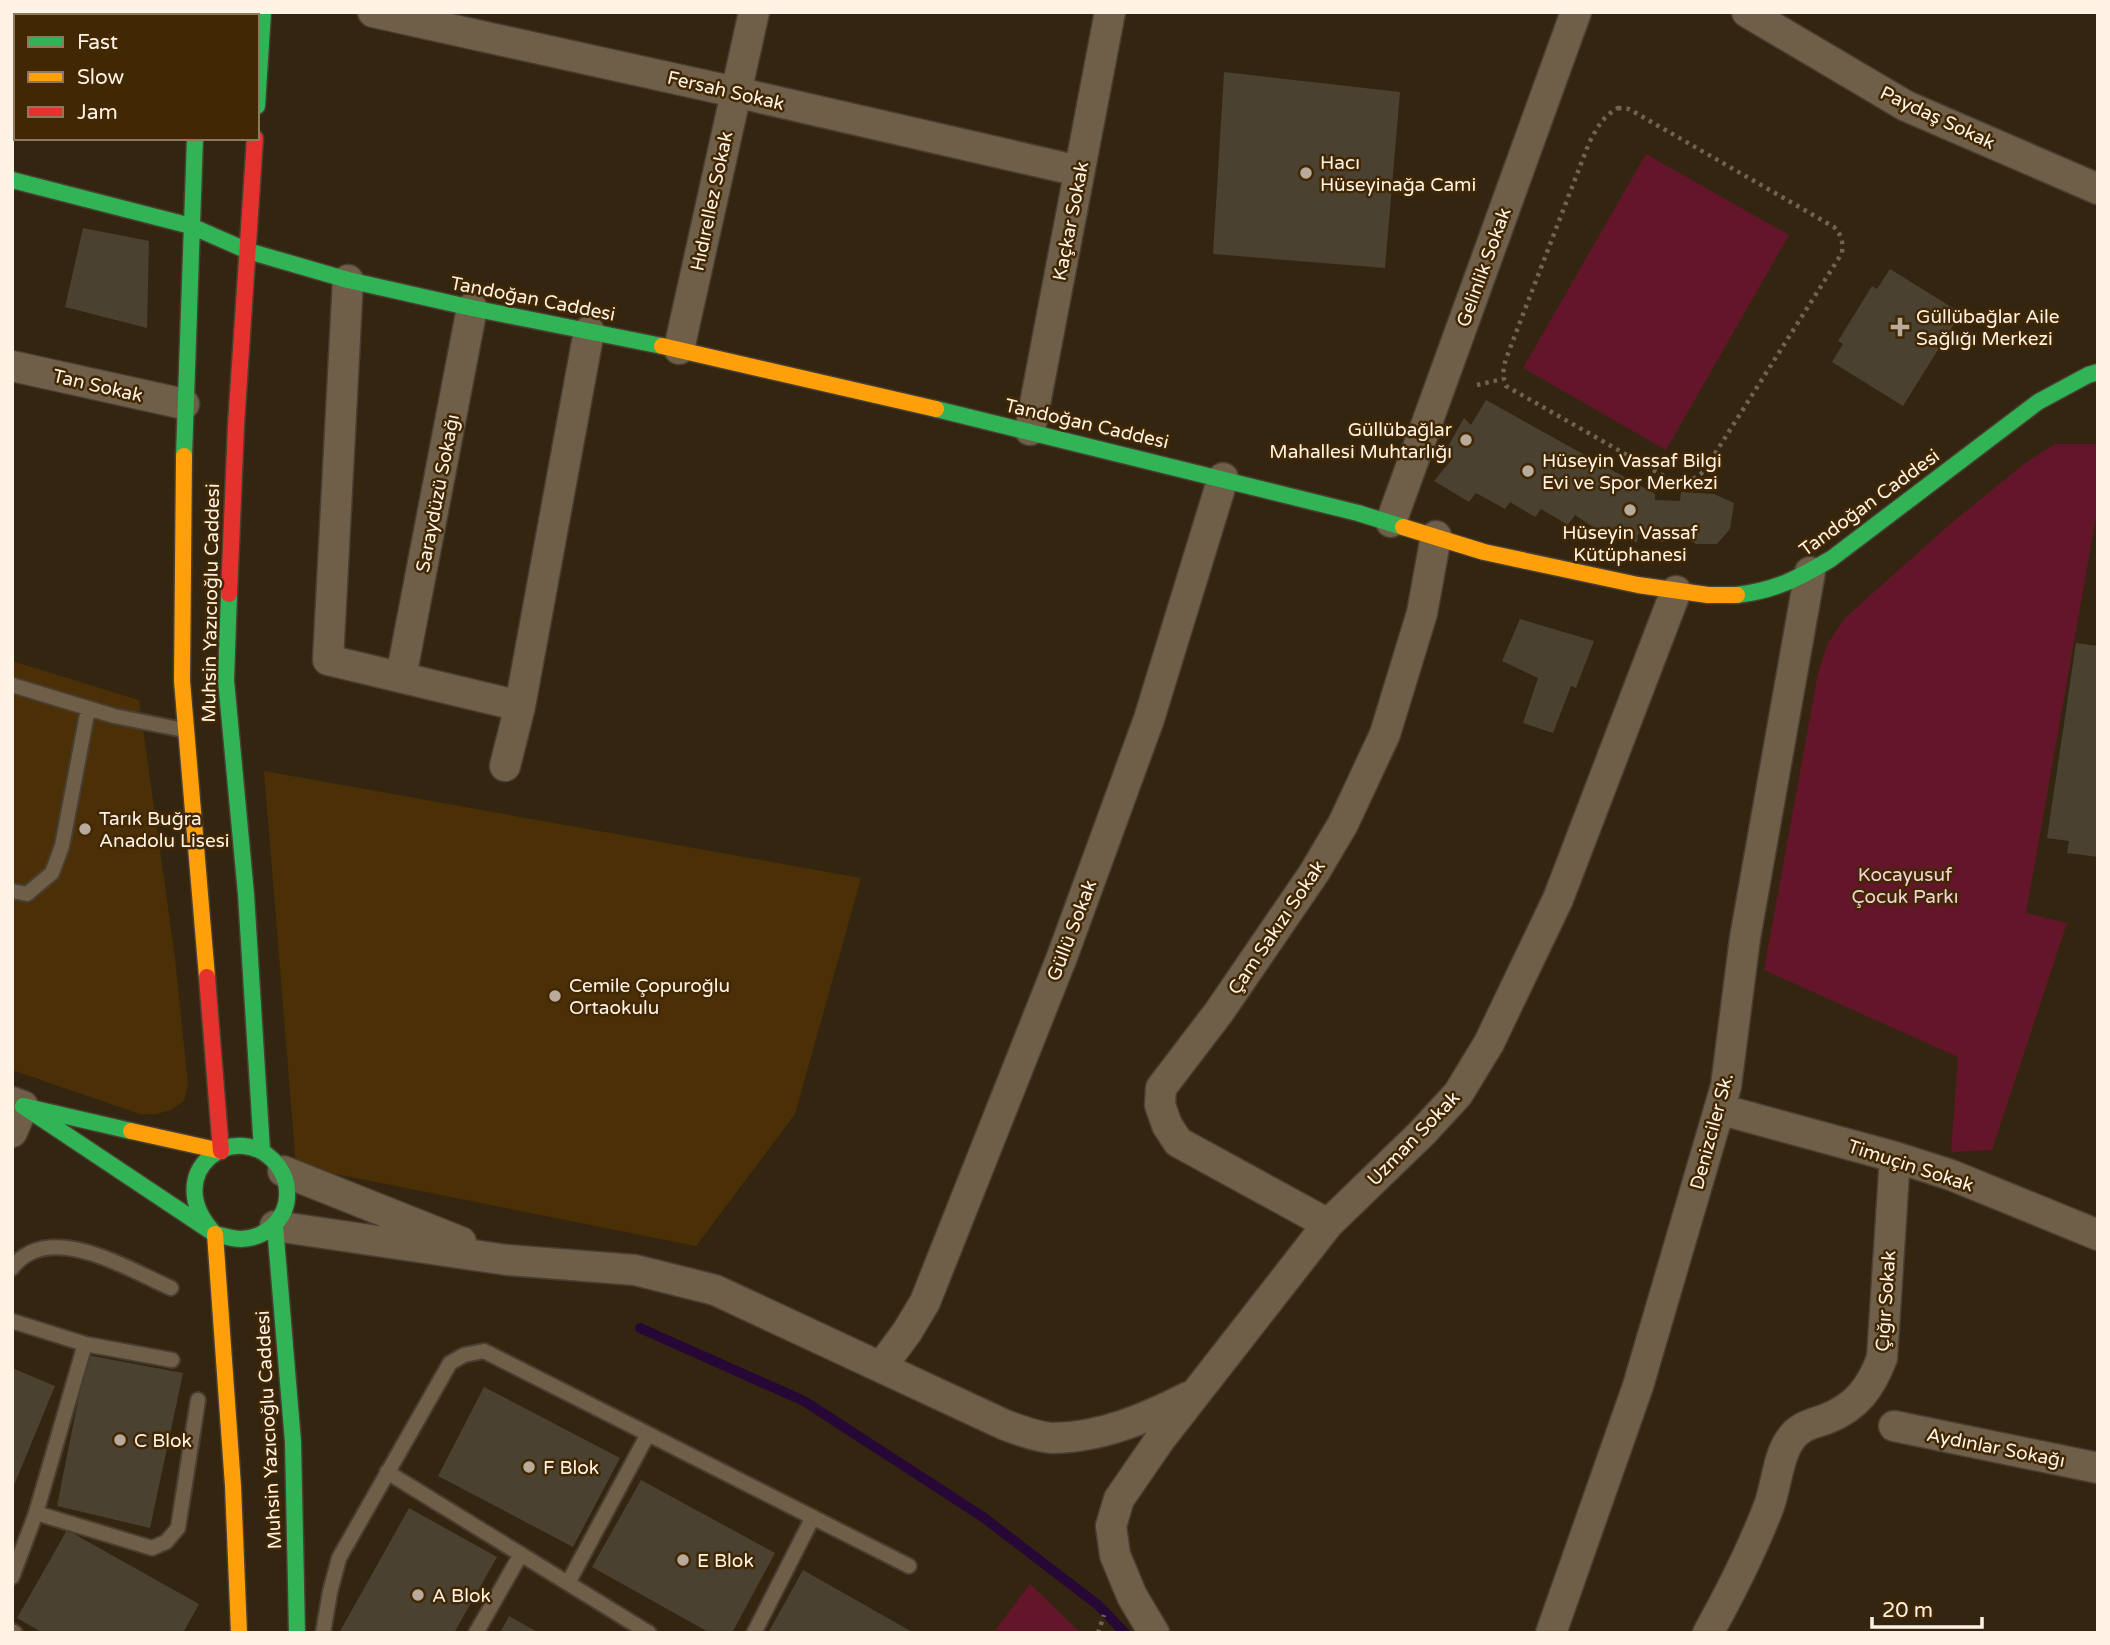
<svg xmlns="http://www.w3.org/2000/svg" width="2110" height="1645" font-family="'Varela Round',sans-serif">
  <rect width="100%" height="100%" fill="#342511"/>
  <path fill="#4b2f07" d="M12,661L139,700L175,958L188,1085L184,1101L171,1110L156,1114H140L12,1070Z
    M264,771L861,878L795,1114L696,1246L296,1166Z"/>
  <path fill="#63162a" d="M1646,154L1789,235L1666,450L1523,368Z
    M2055,444H2098V506L2026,913L2067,923L1992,1150L1951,1152L1958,1057L1764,970L1818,673L1827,645L1845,618L1949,525L2024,464Z
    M1030,1584L1081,1633H993Z"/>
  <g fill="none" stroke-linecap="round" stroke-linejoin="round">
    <path stroke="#260735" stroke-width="10" d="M640,1328L804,1401L983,1517L1098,1605L1125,1633"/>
  </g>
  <path fill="#4b4130" d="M1224,72L1400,92L1385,268L1213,254Z
    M83,228L149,241L147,328L65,307Z
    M1890,269L1961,313L1903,406L1832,362L1843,344L1838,341L1872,286L1877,289Z
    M1486,400L1655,494V500L1680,501L1681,492L1714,494L1734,503L1730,529L1717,544H1696L1683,536L1661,542L1649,534H1638L1637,543L1608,526L1602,533L1575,515L1568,525L1541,509L1535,517L1510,502L1505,509L1476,493L1469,502L1434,481L1451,460L1443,455L1464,418L1471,425Z
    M1520,619L1594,641L1576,688L1571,686L1553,733L1523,723L1538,678L1502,661Z
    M2076,643L2098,646V857L2067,853L2069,841L2047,838Z
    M87,1355L183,1373L150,1528L57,1506Z
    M12,1368L55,1386L12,1490Z
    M484,1387L620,1458L573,1547L438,1476Z
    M641,1480L775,1553L732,1633H710L592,1567Z
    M409,1508L497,1557L454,1633H339Z
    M67,1530L199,1604L183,1633H43L17,1618Z
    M803,1570L914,1633H768Z
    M509,1616L539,1633H500Z"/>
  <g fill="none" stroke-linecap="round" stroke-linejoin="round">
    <defs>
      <path id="lane" d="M12,685L114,716L184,730
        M12,891L27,894L52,873L62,846L88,709
        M12,1268C49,1219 129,1270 171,1288
        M12,1321L85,1344L172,1360
        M387,1472L649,1633
        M36,1513L152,1548L166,1542L178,1528L198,1400
        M12,1577L36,1513L85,1344
        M568,1583L648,1434
        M12,1631L15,1633
        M323,1633L330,1592L339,1558L450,1363L464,1355L484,1351L909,1566
        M476,1633L521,1554
        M754,1633L813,1517"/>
      <path id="street" d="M373,12L735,92L1079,171
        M1747,12L1906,106L2098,189
        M348,280L328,660L520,706
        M679,349L754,12
        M12,366L184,404
        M1030,430L1110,12
        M1391,522L1576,12
        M401,677L472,308
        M505,766L520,706L589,331
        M12,1102L23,1106L12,1132
        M1719,1109L1895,1157L1951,1175L2098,1235
        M283,1171L461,1242
        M1328,1224L1178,1142L1167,1125L1160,1105L1161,1088L1219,1012L1314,873L1343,824L1385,734L1422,613L1436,536
        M275,1226L507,1260L635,1270L715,1290L1005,1425C1019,1430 1036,1437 1052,1438C1100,1438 1147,1418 1188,1397
        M881,1367L907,1332L925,1302L1062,957L1149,719L1223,478
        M1894,1426L2098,1468
        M1154,1633L1132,1596L1115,1555L1111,1526L1119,1499L1161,1438L1328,1224L1422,1133L1458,1094L1489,1043L1558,899L1676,591
        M1551,1633L1638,1386L1726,1086L1745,938L1810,572
        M1708,1633C1731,1592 1752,1550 1769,1506C1776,1487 1778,1456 1790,1440C1799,1426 1812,1424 1826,1419C1857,1407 1871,1387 1882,1358L1895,1157"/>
      <path id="fast" d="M257,106L263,12
        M12,180L191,226L248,251L348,280L472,308L662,346
        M936,409L1358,513L1403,527
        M184,456L195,138
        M229,594L226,680L246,894L262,1151
        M1737,595C1776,590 1797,579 1831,559L2038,402L2088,375L2098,372
        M131,1131L23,1106L215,1234C223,1236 233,1239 241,1239C267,1238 289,1217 287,1191C287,1182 283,1173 278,1166C239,1114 156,1172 215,1234
        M275,1226L293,1442L297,1633"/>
      <path id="slow" d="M200,12V16
        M662,346L936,409
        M184,456L182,681L207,977
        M1403,527L1484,552L1638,585L1708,595H1737
        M131,1131L221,1151
        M215,1234L233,1486L239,1633"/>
      <path id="jam" d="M229,594L236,425L255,138
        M207,977L221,1151"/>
    </defs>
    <use href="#lane" stroke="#483e31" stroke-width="18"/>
    <use href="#street" stroke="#483e31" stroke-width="33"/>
    <use href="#fast" stroke="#483e31" stroke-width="19"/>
    <use href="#slow" stroke="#483e31" stroke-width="19"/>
    <use href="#jam" stroke="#483e31" stroke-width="19"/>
    <path stroke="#716352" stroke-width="4.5" stroke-dasharray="3.5 5" stroke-linecap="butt" d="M1618,108L1629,109L1834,227C1842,235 1843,242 1842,253L1704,471C1693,482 1684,482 1669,479L1506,386C1502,375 1503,367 1507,356L1589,143C1597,128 1602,117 1618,108Z
      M1477,385L1503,379
      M1098,1633L1104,1615"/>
    <use href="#lane" stroke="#705f48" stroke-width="14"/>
    <use href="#street" stroke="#705f48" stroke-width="30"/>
    <use href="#fast" stroke="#30b455" stroke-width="16"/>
    <use href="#slow" stroke="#ff9f0a" stroke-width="16"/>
    <use href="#jam" stroke="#e5322d" stroke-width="16"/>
  </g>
  <g fill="#b8ab9b" stroke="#422703" stroke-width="2.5">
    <circle cx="1306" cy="173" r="7"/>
    <path d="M1896.5 316.5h7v7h7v7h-7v7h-7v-7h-7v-7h7z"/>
    <circle cx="1466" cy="440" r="7"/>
    <circle cx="1528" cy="471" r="7"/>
    <circle cx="1630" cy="510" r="7"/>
    <circle cx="85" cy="829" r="7"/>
    <circle cx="555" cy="996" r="7"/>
    <circle cx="120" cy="1440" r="7"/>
    <circle cx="529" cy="1467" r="7"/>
    <circle cx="683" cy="1560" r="7"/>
    <circle cx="418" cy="1595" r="7"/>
  </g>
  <g text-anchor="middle" stroke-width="5" stroke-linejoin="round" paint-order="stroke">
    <g font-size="19" fill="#fff3e6" stroke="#422703">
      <text transform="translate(726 90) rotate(13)" y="7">Fersah Sokak</text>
      <text transform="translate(1938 117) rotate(25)" y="7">Paydaş Sokak</text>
      <text transform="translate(711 201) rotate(-78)" y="7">Hıdırellez Sokak</text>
      <text transform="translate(1070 221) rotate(-79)" y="7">Kaçkar Sokak</text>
      <text transform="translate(1483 267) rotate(-70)" y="7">Gelinlik Sokak</text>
      <text transform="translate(533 298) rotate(11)" y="7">Tandoğan Caddesi</text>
      <text transform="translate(98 385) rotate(13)" y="7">Tan Sokak</text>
      <text transform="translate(1087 423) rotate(13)" y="7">Tandoğan Caddesi</text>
      <text transform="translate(437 493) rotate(-79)" y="7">Saraydüzü Sokağı</text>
      <text transform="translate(1869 502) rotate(-36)" y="7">Tandoğan Caddesi</text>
      <text transform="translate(210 603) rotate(-89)" y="7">Muhsin Yazıcıoğlu Caddesi</text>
      <text transform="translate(1276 927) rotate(-56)" y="7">Çam Sakızı Sokak</text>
      <text transform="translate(1071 930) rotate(-69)" y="7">Güllü Sokak</text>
      <text transform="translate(1711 1131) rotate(-75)" y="7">Denizciler Sk.</text>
      <text transform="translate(1413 1138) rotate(-46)" y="7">Uzman Sokak</text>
      <text transform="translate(1911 1165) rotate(18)" y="7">Timuçin Sokak</text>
      <text transform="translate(1885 1301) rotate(-86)" y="7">Çığır Sokak</text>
      <text transform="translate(268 1430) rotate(-93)" y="7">Muhsin Yazıcıoğlu Caddesi</text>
      <text transform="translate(1996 1447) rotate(11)" y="7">Aydınlar Sokağı</text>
    </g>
    <g font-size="19" fill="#fff3e6" stroke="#422703" text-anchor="start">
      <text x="1320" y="169">Hacı<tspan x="1320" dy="22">Hüseyinağa Cami</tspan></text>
      <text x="1916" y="323">Güllübağlar Aile<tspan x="1916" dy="22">Sağlığı Merkezi</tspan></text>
      <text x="1452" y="436" text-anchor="end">Güllübağlar<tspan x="1452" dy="22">Mahallesi Muhtarlığı</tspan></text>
      <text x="1542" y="467">Hüseyin Vassaf Bilgi<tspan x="1542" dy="22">Evi ve Spor Merkezi</tspan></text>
      <text x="1630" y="539" text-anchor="middle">Hüseyin Vassaf<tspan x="1630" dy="22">Kütüphanesi</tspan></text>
      <text x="99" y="825">Tarık Buğra<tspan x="99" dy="22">Anadolu Lisesi</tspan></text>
      <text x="569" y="992">Cemile Çopuroğlu<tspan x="569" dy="22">Ortaokulu</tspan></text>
      <text x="134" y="1447">C Blok</text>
      <text x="543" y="1474">F Blok</text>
      <text x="697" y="1567">E Blok</text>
      <text x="432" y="1602">A Blok</text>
    </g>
    <g font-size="19" fill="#f3d1d6" stroke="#422703">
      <text x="1905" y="881">Kocayusuf<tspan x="1905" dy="22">Çocuk Parkı</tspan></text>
    </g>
  </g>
  <rect width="2110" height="1645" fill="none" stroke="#fff3e6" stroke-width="28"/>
  <rect x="14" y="14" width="245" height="126" fill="#422703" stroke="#8e795e" stroke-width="2"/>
  <rect x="28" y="37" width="35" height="10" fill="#30b455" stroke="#8e795e" stroke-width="2"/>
  <text x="77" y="49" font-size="21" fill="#fff3e6">Fast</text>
  <rect x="28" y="72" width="35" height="10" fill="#ff9f0a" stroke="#8e795e" stroke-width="2"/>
  <text x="77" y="84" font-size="21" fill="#fff3e6">Slow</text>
  <rect x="28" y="107" width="35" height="10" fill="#e5322d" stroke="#8e795e" stroke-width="2"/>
  <text x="77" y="119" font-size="21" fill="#fff3e6">Jam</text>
  <path d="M1872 1617v10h110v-10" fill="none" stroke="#fff3e6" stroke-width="3.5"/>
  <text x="1882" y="1617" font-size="21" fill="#fff3e6" stroke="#422703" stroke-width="5" paint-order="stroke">20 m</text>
</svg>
